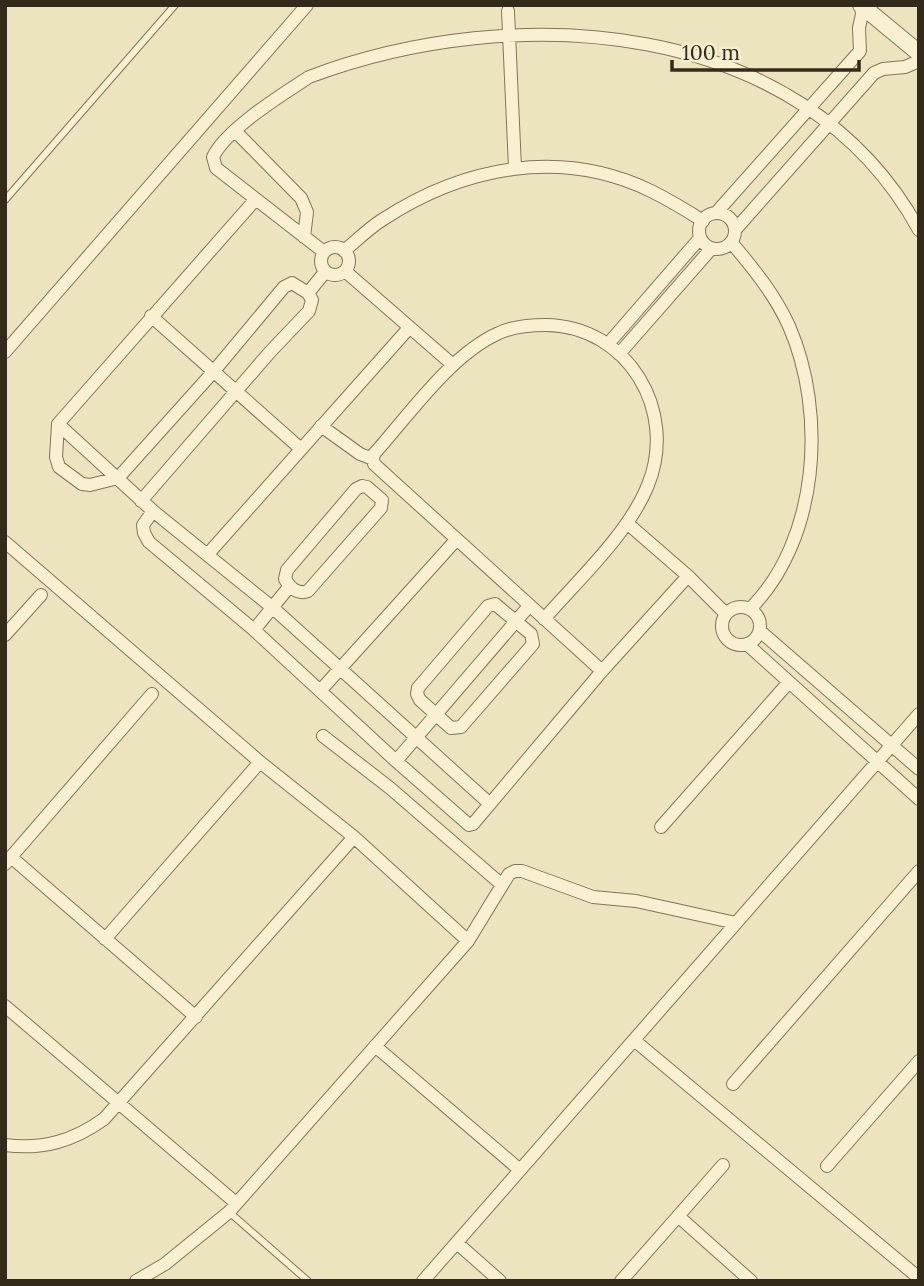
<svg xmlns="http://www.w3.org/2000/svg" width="924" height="1286" font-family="Lora,serif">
  <rect width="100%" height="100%" fill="#ece4be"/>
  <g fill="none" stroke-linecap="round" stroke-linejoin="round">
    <defs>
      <path id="service" d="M5,200L175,5
        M229,1212L308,1281"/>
      <path id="minor" d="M508,11L515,168
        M235,131L301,198L307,212L304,237
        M716,213L860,51L859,28L862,14L861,5
        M699 231a18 18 0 1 1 36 0a18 18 0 1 1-36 0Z
        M735,230L874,73L883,69L905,67L919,61
        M731,242C753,268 775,295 789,326C827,413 819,540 750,609
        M321 261a14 14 0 1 1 28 0a14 14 0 1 1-28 0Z
        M344,251C356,241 368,229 382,220C463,167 560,147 651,191C669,200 686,210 703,221
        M324,252L216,168L213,157C226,129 283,94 309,77C514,0 802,16 919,230
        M345,271L453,365
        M308,293L325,272
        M151,316L301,449
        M608,344L700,238
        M5,352L307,5
        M619,354L711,249
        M58,424L153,511L273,608L490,804
        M321,426L360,454L373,459L374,464L602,671
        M373,459L374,454C409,415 451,354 499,333C514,326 531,325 546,325C628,326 678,411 648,485C629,533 578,580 544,619
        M362,486L367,487L382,500L381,508L308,591C298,595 290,588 285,579L287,570L356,489Z
        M141,501L270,352L309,311L312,300L308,293L292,283L284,287L214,371L118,478L90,485L82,484L59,467L56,457L58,424L255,200
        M153,511L143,525L144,533L149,542L254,630L396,761L469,825L473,824L602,671L688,576
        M627,523L688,576L726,614
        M5,542L260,762
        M208,554L409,328
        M495,604L531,634L533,644L461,727L451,728L420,700L417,694L418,688L488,606Z
        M722 626a19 19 0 1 1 38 0a19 19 0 1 1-38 0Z
        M254,630L289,587
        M760,631L919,769
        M5,635L41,595
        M748,645L919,799
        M320,691L456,540
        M323,736L390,788L501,884
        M396,761L529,606
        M661,827L789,682
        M11,857L196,1017
        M5,864L152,694
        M105,939L260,762L354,837L468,941
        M5,1006L236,1203
        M634,1040L919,1278
        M375,1046L520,1170
        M733,1084L919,871
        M5,1145C43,1150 73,1141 104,1119L354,837
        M827,1166L919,1061
        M678,1216L751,1281
        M457,1243L500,1281
        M136,1281L165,1264L229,1212L468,941L509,874L515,871H522L593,897L636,901L736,923
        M423,1281L919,714
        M621,1281L723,1165"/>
      <path id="tertiary" d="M861,5L919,53"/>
    </defs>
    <use href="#service" stroke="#847458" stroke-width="8"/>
    <use href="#minor" stroke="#847458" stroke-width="14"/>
    <use href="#tertiary" stroke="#847458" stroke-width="18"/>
    <use href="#service" stroke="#f8f0d1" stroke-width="6"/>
    <use href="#minor" stroke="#f8f0d1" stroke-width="12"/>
    <use href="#tertiary" stroke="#f8f0d1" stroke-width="16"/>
  </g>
  <rect width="924" height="1286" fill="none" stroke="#342a1c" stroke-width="14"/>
  <path d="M672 60v10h187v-10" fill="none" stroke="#342a1c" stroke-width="3.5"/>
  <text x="682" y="60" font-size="21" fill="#342a1c" stroke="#f4edce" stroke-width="5" paint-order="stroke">100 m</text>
</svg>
